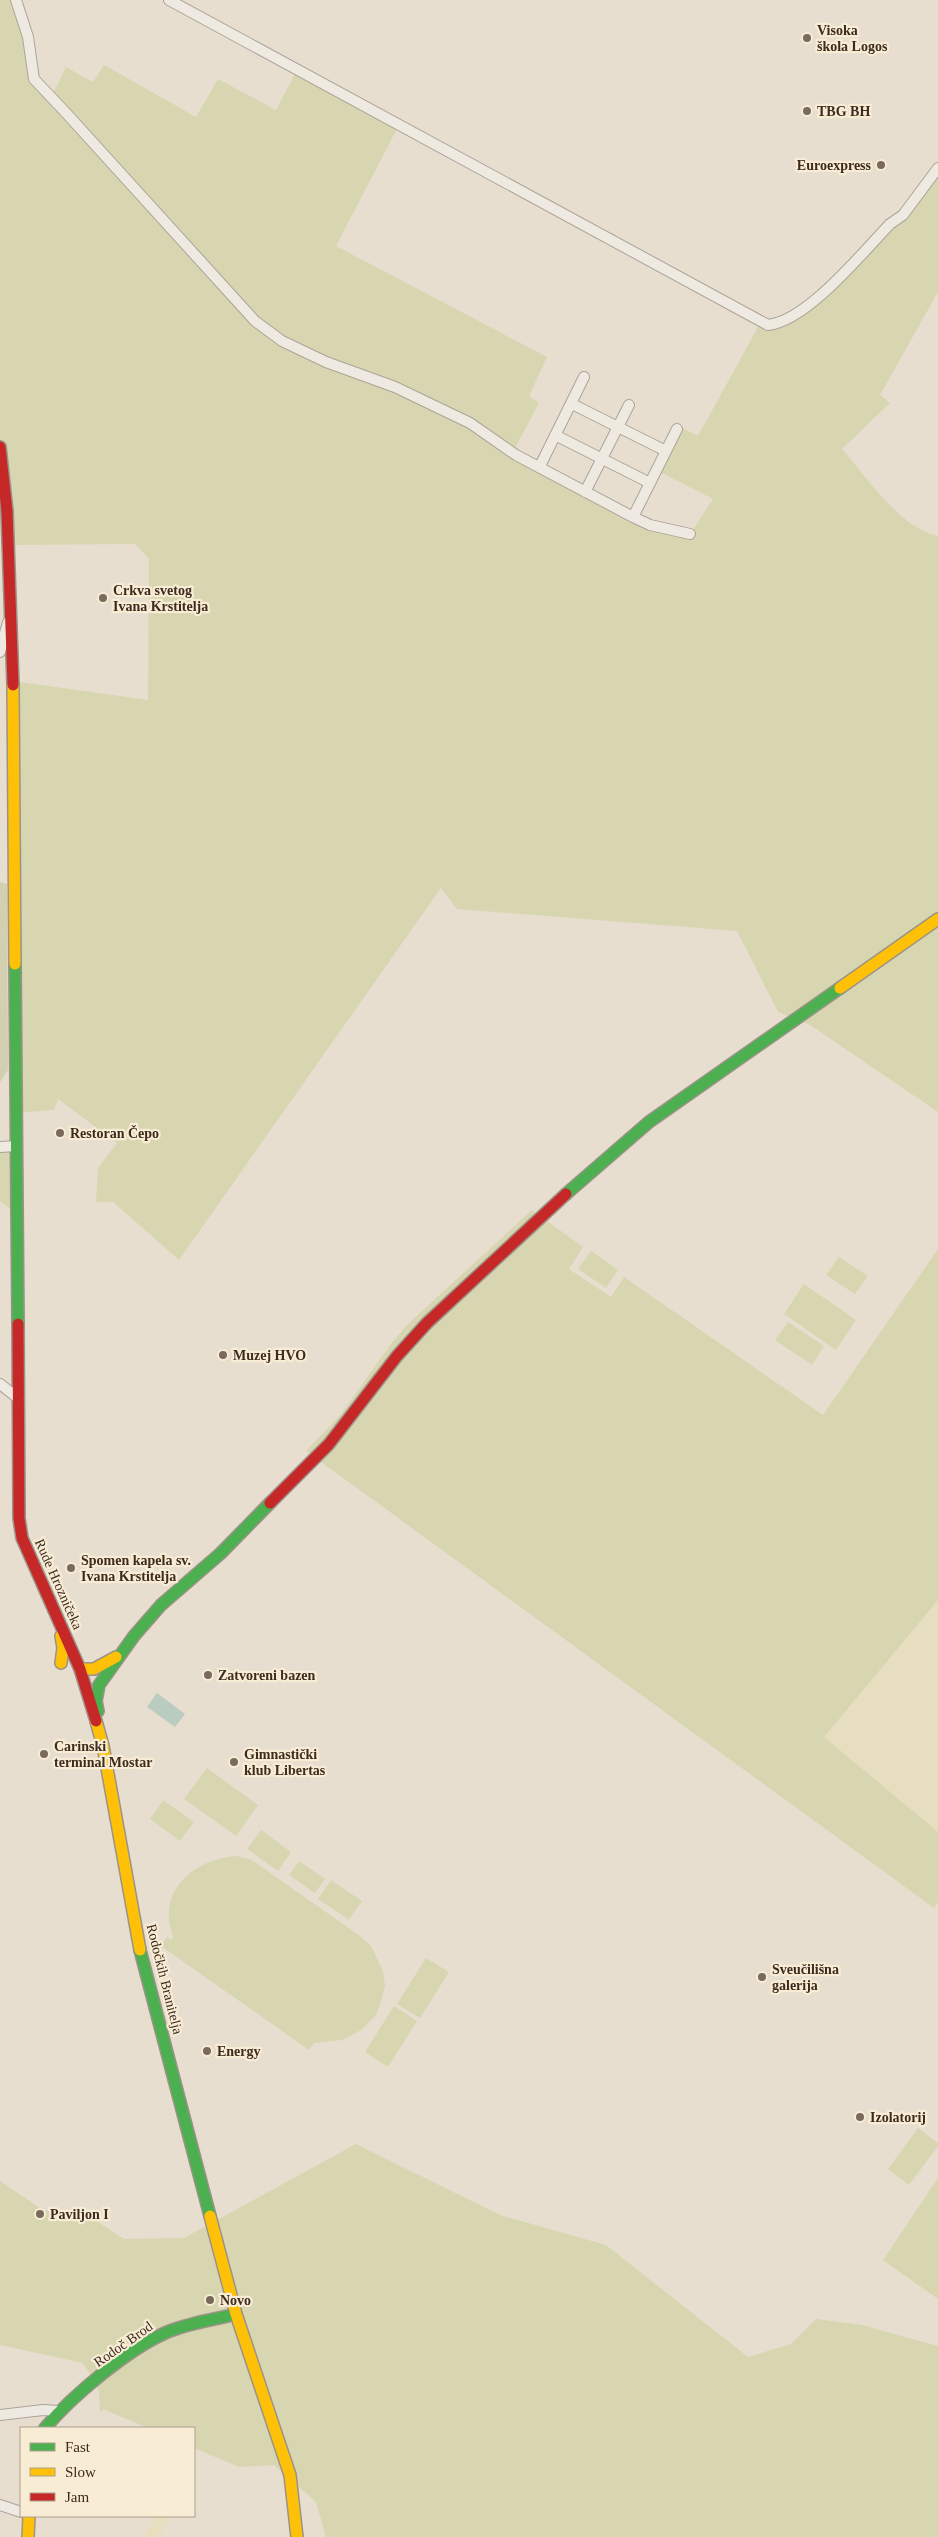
<svg xmlns="http://www.w3.org/2000/svg" width="938" height="2537" font-family="'Times New Roman',serif">
  <rect width="100%" height="100%" fill="#e7decf"/>
  <path fill="#e7ddbf" d="M938,1600V1832L824,1737Z
    M156,2516H172L158,2537H143Z"/>
  <path fill="#d8d6b1" d="M0,0H16L31,65L51,98L66,67L93,82L104,65L196,117L218,79L276,110L297,70L399,125L336,246L547,357L529,396L539,403L513,452L633,517L690,534L713,499L656,470L678,426L698,436L758,327L781,324L800,312L890,224L938,168V292L880,395L890,403L842,449C865,475 902,530 938,536V1112L810,1025L778,1012L737,931L457,909L441,888L179,1260L113,1202H96L98,1168L117,1143L58,1099L54,1110L16,1113L13,681L148,700L149,559L135,544L10,545L4,458L0,439Z
    M17,1146L10,1209L0,1201V1147Z
    M532,1210L583,1247L569,1269L611,1297L624,1277L823,1415L938,1249V1600L824,1737L938,1832V1902L934,1908L306,1451L341,1414L393,1341L409,1323Z
    M591,1251L618,1270L606,1288L578,1269Z
    M839,1257L868,1276L855,1294L826,1275Z
    M804,1284L856,1320L836,1350L784,1314Z
    M788,1322L824,1346L812,1365L775,1340Z
    M207,1768L258,1805L236,1836L184,1799Z
    M163,1800L194,1822L180,1841L150,1819Z
    M261,1830L291,1852L278,1871L247,1849Z
    M238,1856L252,1860L360,1936L371,1946L383,1971L385,1986L382,1998L376,2015L361,2030L342,2040L314,2043L309,2050L161,1946L167,1937L171,1940L173,1937C156,1891 194,1858 238,1856Z
    M299,1861L325,1879L315,1893L289,1875Z
    M331,1880L362,1901L349,1920L318,1899Z
    M426,1958L449,1972L420,2018L397,2004Z
    M394,2006L417,2021L388,2067L365,2052Z
    M918,2128L938,2143V2146L909,2185L888,2169Z
    M356,2144L500,2215L606,2245L748,2357L791,2344L816,2319L862,2325L938,2346V2537H326L316,2502L274,2465L239,2467L194,2448V2428H148L103,2409L100,2413L99,2390L83,2363L0,2345V2181L43,2210L89,2216L124,2239L184,2238Z
    M938,2178V2299L883,2260Z"/>
  <path fill="#d2d0b0" d="M0,882L7,884L8,1070L0,1082Z"/>
  <path fill="#baccc0" d="M157,1693L185,1714L175,1727L147,1707Z"/>
  <g fill="none" stroke-linecap="round" stroke-linejoin="round">
    <defs>
      <path id="street" d="M16,0L28,37L34,79L67,114L255,321L282,341L326,362L395,387L470,423L516,455L633,517L650,525L690,534
        M169,0L768,325C807,321 862,253 890,224L903,215L938,168
        M572,404L666,451
        M555,435L650,483
        M540,466L584,377
        M585,492L629,405
        M633,517L677,429
        M0,652L8,622
        M0,1147L17,1146
        M0,1384L19,1399
        M0,2415L43,2410L59,2411
        M0,2505L21,2512"/>
      <path id="fast" d="M15,964L18,1324
        M566,1194L649,1122L840,988
        M98,1711L96,1701L99,1685L134,1636L161,1605L221,1553L270,1503
        M140,1950L210,2216
        M45,2428C72,2396 127,2350 165,2333C187,2323 213,2320 236,2314"/>
      <path id="slow" d="M13,685L15,964
        M840,988L938,919
        M61,1636L63,1648L61,1663
        M80,1669H94L116,1657
        M96,1721L103,1746L140,1950
        M210,2216L236,2314L290,2475L297,2537
        M28,2537L29,2516"/>
      <path id="jam" d="M0,447L7,511L13,685
        M18,1324L19,1518L22,1538L80,1669L96,1721
        M270,1503L329,1444L397,1356L427,1323L566,1194"/>
    </defs>
    <use href="#street" stroke="#aca398" stroke-width="12"/>
    <use href="#fast" stroke="#9c9388" stroke-width="14"/>
    <use href="#slow" stroke="#9c9388" stroke-width="14"/>
    <use href="#jam" stroke="#9c9388" stroke-width="14"/>
    <use href="#street" stroke="#efeae1" stroke-width="10"/>
    <use href="#fast" stroke="#4caf50" stroke-width="11"/>
    <use href="#slow" stroke="#ffc107" stroke-width="11"/>
    <use href="#jam" stroke="#c62828" stroke-width="11"/>
  </g>
  <g fill="#786a5c" stroke="#f8ecd5" stroke-width="2">
    <circle cx="807" cy="38" r="5"/>
    <circle cx="807" cy="111" r="5"/>
    <circle cx="881" cy="165" r="5"/>
    <circle cx="103" cy="598" r="5"/>
    <circle cx="60" cy="1133" r="5"/>
    <circle cx="223" cy="1355" r="5"/>
    <circle cx="71" cy="1568" r="5"/>
    <circle cx="208" cy="1675" r="5"/>
    <circle cx="44" cy="1754" r="5"/>
    <circle cx="234" cy="1762" r="5"/>
    <circle cx="762" cy="1977" r="5"/>
    <circle cx="207" cy="2051" r="5"/>
    <circle cx="860" cy="2117" r="5"/>
    <circle cx="40" cy="2214" r="5"/>
    <circle cx="210" cy="2300" r="5"/>
  </g>
  <g text-anchor="middle" stroke-width="4.5" stroke-linejoin="round" paint-order="stroke">
    <g font-size="14" font-weight="bold" fill="#3c2b1e" stroke="#f8ecd5" text-anchor="start">
      <text x="817" y="35">Visoka<tspan x="817" dy="16">škola Logos</tspan></text>
      <text x="817" y="116">TBG BH</text>
      <text x="871" y="170" text-anchor="end">Euroexpress</text>
      <text x="113" y="595">Crkva svetog<tspan x="113" dy="16">Ivana Krstitelja</tspan></text>
      <text x="70" y="1138">Restoran Čepo</text>
      <text x="233" y="1360">Muzej HVO</text>
      <text x="81" y="1565">Spomen kapela sv.<tspan x="81" dy="16">Ivana Krstitelja</tspan></text>
      <text x="218" y="1680">Zatvoreni bazen</text>
      <text x="54" y="1751">Carinski<tspan x="54" dy="16">terminal Mostar</tspan></text>
      <text x="244" y="1759">Gimnastički<tspan x="244" dy="16">klub Libertas</tspan></text>
      <text x="772" y="1974">Sveučilišna<tspan x="772" dy="16">galerija</tspan></text>
      <text x="217" y="2056">Energy</text>
      <text x="870" y="2122">Izolatorij</text>
      <text x="50" y="2219">Paviljon I</text>
      <text x="220" y="2305">Novo</text>
    </g>
    <g font-size="14" fill="#3c2b1e" stroke="#f8ecd5">
      <text transform="translate(59 1584) rotate(66)" y="5">Rude Hrozničeka</text>
      <text transform="translate(165 1979) rotate(76)" y="5">Rodočkih Branitelja</text>
      <text transform="translate(123 2344) rotate(-35)" y="5">Rodoč Brod</text>
    </g>
  </g>
  <rect x="20" y="2427" width="175" height="90" fill="#f8ecd5" stroke="#ad9f8c"/>
  <rect x="30" y="2443" width="25" height="8" fill="#4caf50" stroke="#ad9f8c"/>
  <text x="65" y="2452" font-size="15" fill="#3c2b1e">Fast</text>
  <rect x="30" y="2468" width="25" height="8" fill="#ffc107" stroke="#ad9f8c"/>
  <text x="65" y="2477" font-size="15" fill="#3c2b1e">Slow</text>
  <rect x="30" y="2493" width="25" height="8" fill="#c62828" stroke="#ad9f8c"/>
  <text x="65" y="2502" font-size="15" fill="#3c2b1e">Jam</text>
</svg>
